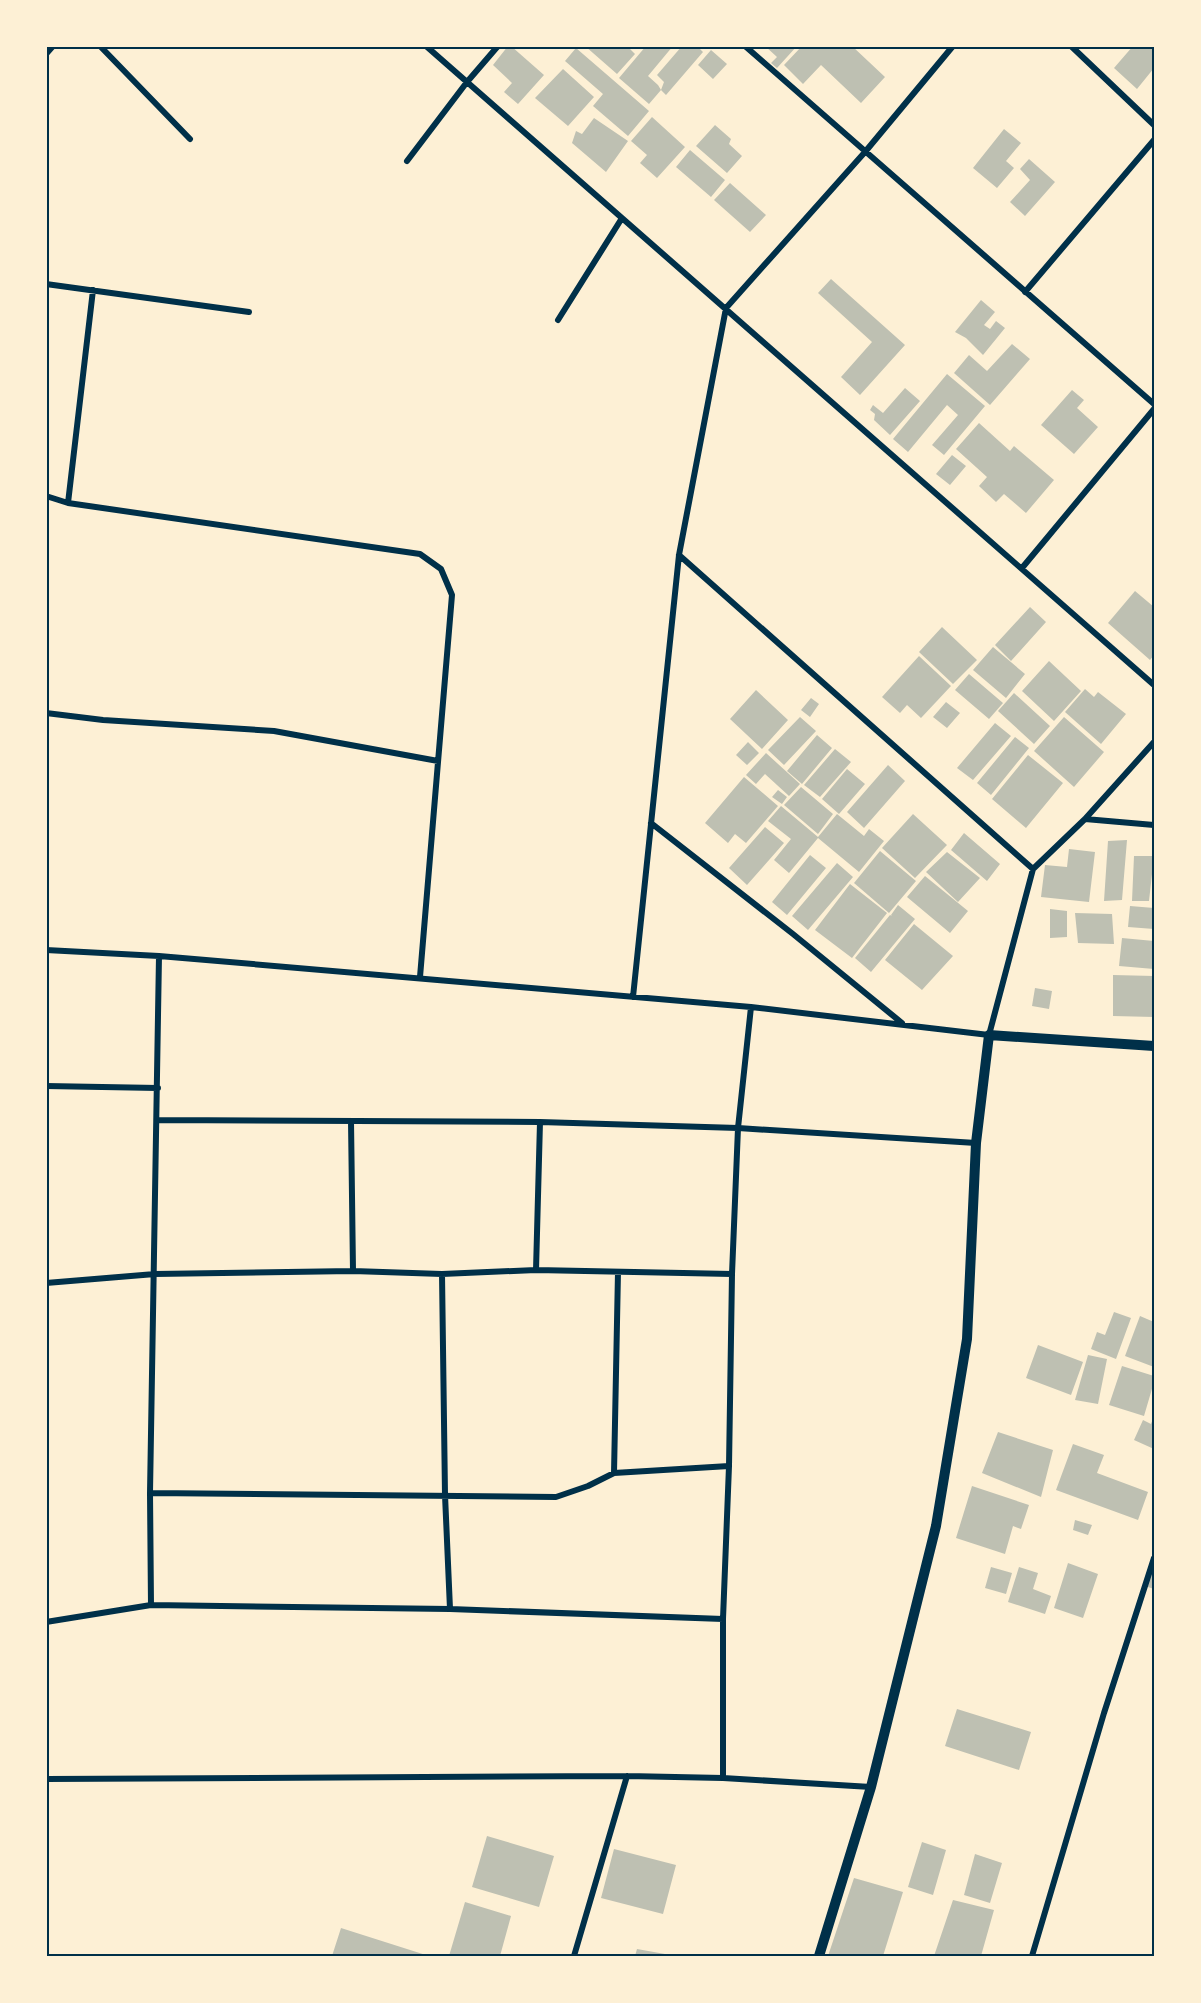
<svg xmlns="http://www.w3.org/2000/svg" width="1201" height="2003" font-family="Ubuntu,sans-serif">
  <rect width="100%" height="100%" fill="#fdf0d5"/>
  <path fill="#bec0b2" d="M508,46H511L544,75L518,104L504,92L512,83L493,65Z
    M585,46H627L635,54L617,74Z
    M646,46H673L648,76L658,85L661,90L649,104L619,78Z
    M682,46H697L703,52L666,95L661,90L664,82L657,75Z
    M765,46H797L777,68L771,63L777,57Z
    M802,46H852L885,77L861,103L821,65L803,84L784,65Z
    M1133,46H1154V68L1137,89L1114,68Z
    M576,48L649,111L628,136L593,106L603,94L565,61Z
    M711,50L727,64L713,79L698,65Z
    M563,69L594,97L568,126L535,98Z
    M652,117L685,147L657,178L640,163L647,155L631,141Z
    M594,118L628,141L606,172L572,143L576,131L582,134Z
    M715,125L731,139L729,144L742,156L727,173L696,146Z
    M1004,129L1021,143L1006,161L1014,168L997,188L973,168Z
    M690,150L725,180L711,197L676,167Z
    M1029,159L1055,182L1025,216L1010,202L1030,180L1020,169Z
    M730,183L766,215L750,232L714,200Z
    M831,279L905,345L860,395L841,377L872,342L818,293Z
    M981,300L995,312L984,325L990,329L996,321L1005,328L983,355L966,338L955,332Z
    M1012,344L1030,359L990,405L954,373L969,355L987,371Z
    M947,374L985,406L944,455L932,445L958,415L947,405L908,452L893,439Z
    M905,388L920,401L890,435L874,420L875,414L870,410L873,405L883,413Z
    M1072,390L1084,400L1077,408L1098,427L1074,454L1041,425Z
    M979,423L1010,451L1014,446L1054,480L1026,513L1004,494L996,502L979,486L987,477L956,449Z
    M952,455L966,466L950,485L936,474Z
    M1135,591L1154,607V655L1150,660L1108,623Z
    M1030,607L1046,622L1011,661L995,645Z
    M942,627L977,660L953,684L919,652Z
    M993,647L1025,674L1006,698L973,670Z
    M919,656L951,686L921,718L907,705L900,713L882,697Z
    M1049,661L1081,691L1054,721L1022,691Z
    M969,674L1003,703L989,719L955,690Z
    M1085,689L1094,697L1098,692L1126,714L1101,744L1065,712Z
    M756,690L788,720L762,749L730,719Z
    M1014,693L1050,726L1034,744L998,711Z
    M811,698L819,704L810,717L801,710Z
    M946,702L960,713L947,728L933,717Z
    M800,717L816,731L784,765L768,750Z
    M1064,717L1104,752L1074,787L1034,751Z
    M995,723L1011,736L973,780L957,768Z
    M817,735L832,748L802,784L787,771Z
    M1015,737L1029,748L991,795L977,783Z
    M748,742L759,753L747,765L736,755Z
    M835,749L851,762L820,797L804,785Z
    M766,753L800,784L789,796L765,774L756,784L746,775Z
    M1028,755L1063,783L1026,828L992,799Z
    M888,765L905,781L864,828L847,812Z
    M847,769L865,784L839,814L822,799Z
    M744,777L778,806L746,843L735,834L728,843L705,823Z
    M801,787L833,814L818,834L784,805Z
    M778,790L787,797L782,804L772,797Z
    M781,806L818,837L837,814L864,836L869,829L884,841L859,872L818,838L789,873L774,860L791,839L768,821Z
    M913,814L947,845L915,878L882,848Z
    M765,827L784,843L747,885L729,868Z
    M964,833L1000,864L987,881L951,850Z
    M1127,840L1122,900L1104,901L1108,841Z
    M1069,849L1095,852L1089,902L1041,897L1045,865L1067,867Z
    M880,851L916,881L889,913L854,883Z
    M947,852L980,878L958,902L926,872Z
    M810,855L826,868L787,915L772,902Z
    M1134,856H1154L1149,901H1132Z
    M837,863L853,877L808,930L792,916Z
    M925,876L968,911L950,933L907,897Z
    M850,884L887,913L852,958L815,930Z
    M898,905L915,919L871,972L855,958L890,915L892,916L891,915Z
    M1130,906L1154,908V929L1128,927Z
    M1050,909L1067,911V937L1050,938Z
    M1075,913L1112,914L1114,944L1078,943Z
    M914,924L953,956L922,990L885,960Z
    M1122,938L1154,941V969L1119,966Z
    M1113,975L1154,976V1017L1113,1016Z
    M1035,988L1052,991L1049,1009L1032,1006Z
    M1114,1312L1131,1318L1116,1359L1091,1349L1097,1332L1105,1335Z
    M1140,1316L1154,1322V1367L1125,1356Z
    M1038,1345L1083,1362L1071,1395L1026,1378Z
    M1088,1355L1107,1359L1098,1404L1075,1400Z
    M1122,1366L1154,1376V1382L1144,1416L1109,1405Z
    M1154,1416V1449L1134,1440L1143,1420L1151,1424Z
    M998,1432L1053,1450L1041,1497L982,1473Z
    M1073,1444L1104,1455L1097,1473L1148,1492L1138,1520L1056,1490Z
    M972,1486L1029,1505L1021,1529L1013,1526L1005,1554L956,1538Z
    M1075,1520L1092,1525L1088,1535L1073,1530Z
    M1154,1559V1589L1145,1586Z
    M1068,1563L1098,1574L1083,1618L1054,1608Z
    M991,1567L1012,1573L1006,1594L985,1588Z
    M1019,1567L1038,1573L1033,1589L1051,1596L1045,1614L1008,1602Z
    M957,1709L1031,1732L1019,1770L945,1746Z
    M487,1836L554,1856L539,1907L472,1887Z
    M922,1842L946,1850L933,1895L908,1887Z
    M614,1849L676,1865L663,1914L601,1898Z
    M975,1854L1002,1863L990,1903L964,1895Z
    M854,1878L903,1892L883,1956H828Z
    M953,1900L994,1910L981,1956H934Z
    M465,1902L511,1916L500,1956H449Z
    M341,1928L429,1956H332Z
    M637,1949L665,1954L664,1956H635Z"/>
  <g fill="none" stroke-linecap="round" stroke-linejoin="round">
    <path stroke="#003049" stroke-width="6" d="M100,46L190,139
      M426,46L1154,685
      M745,46L1154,404
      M1071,46L1154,125
      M46,54L53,46
      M407,161L467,82L498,46
      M46,284L249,312
      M1025,292L1154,140
      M558,320L622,218
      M46,496L68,503L420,554L441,569L452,595L420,977
      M68,503L93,290
      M679,555L1033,869
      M1022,568L1154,409
      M46,713L103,720L274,731L438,761
      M1085,819L1154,825
      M651,823L793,934L902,1023
      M46,950L159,956L751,1007L989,1035L1033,869L1085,819L1154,742
      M633,997L679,555L726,308L865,152L953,46
      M46,1086L158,1088
      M157,1120L540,1122L738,1128L976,1143
      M351,1121L353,1271
      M536,1270L540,1122
      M442,1274L445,1495L450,1609
      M46,1283L155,1274L353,1271L442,1274L536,1270L732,1274
      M614,1473L618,1272
      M150,1493L556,1497L588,1486L614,1473L729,1466
      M151,1605L150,1493L159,956
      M46,1622L151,1605L450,1609L723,1619
      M723,1778V1619L729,1466L732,1274L738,1128L751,1007
      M46,1779L627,1776L723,1778L871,1787
      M574,1956L627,1776
      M1032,1956L1104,1713L1154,1558"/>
    <path stroke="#003049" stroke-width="10" d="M819,1956L871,1787L936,1526L967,1339L976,1143L989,1035L1154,1046"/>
  </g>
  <rect width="1201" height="2003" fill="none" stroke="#fdf0d5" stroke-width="96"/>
  <rect x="48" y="48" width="1105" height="1907" fill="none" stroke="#003049" stroke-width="2"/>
</svg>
